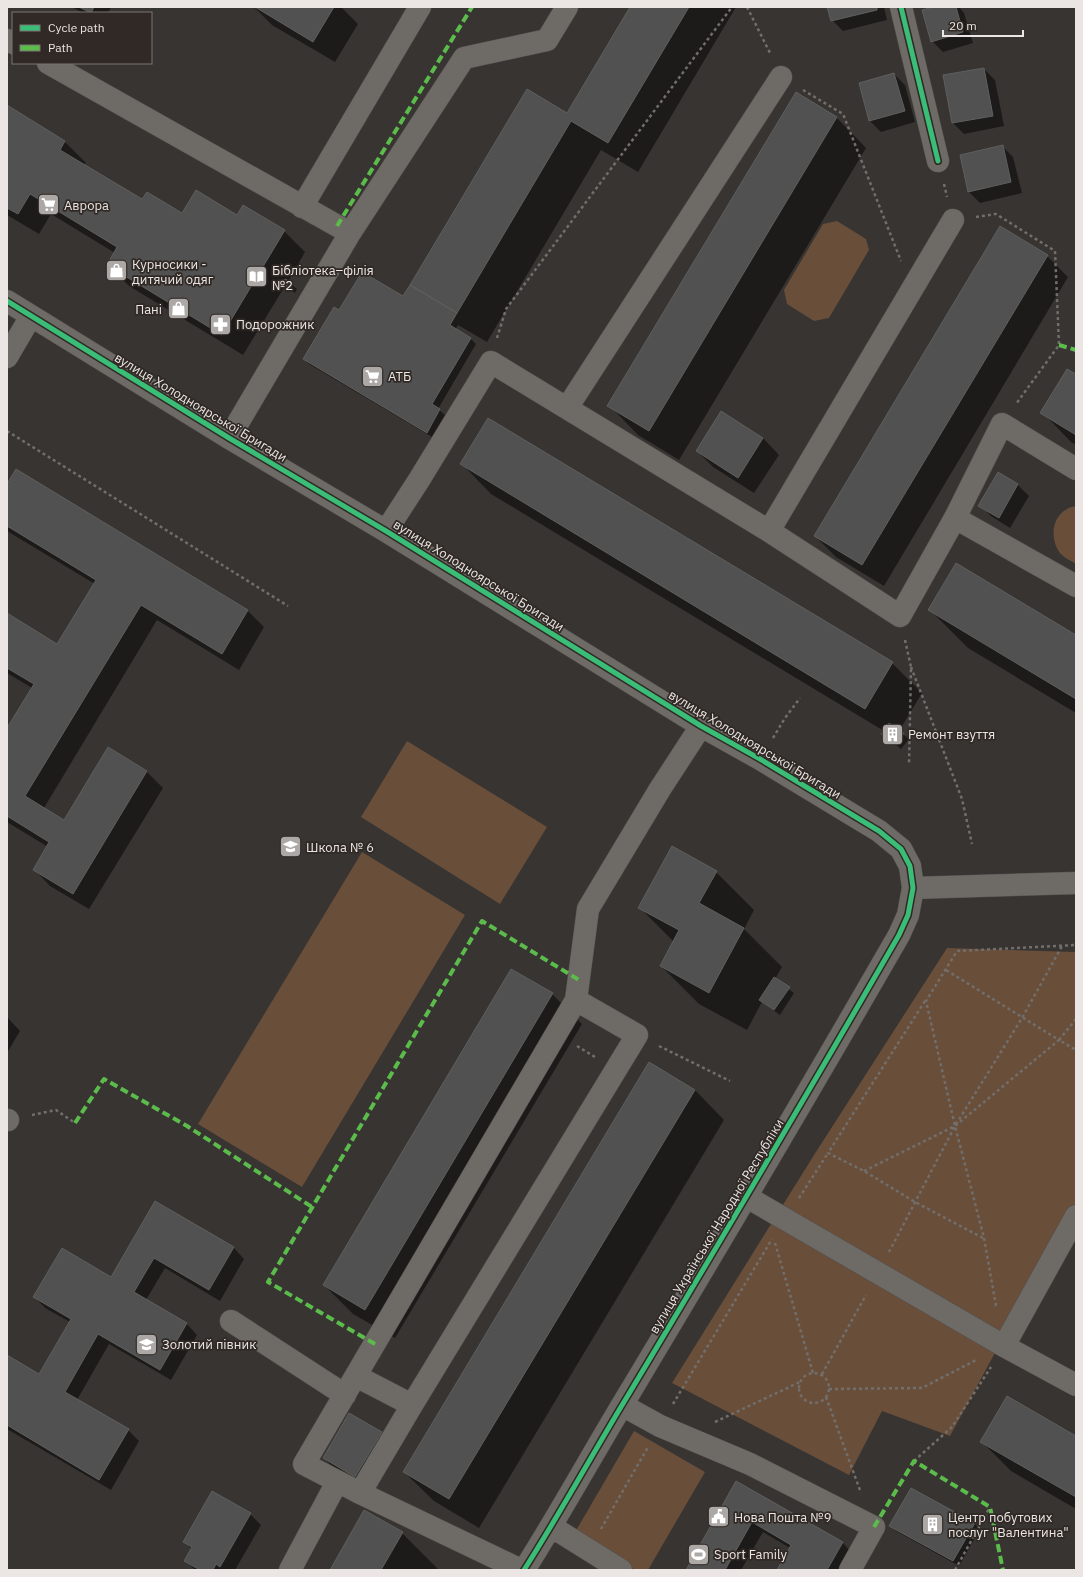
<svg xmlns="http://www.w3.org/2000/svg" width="1083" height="1577" font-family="'IBM Plex Sans',sans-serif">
  <rect width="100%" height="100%" fill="#373432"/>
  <path fill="#694e3a" d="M837,221L866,239L869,250L829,318L814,321L787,304L784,290L823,224Z
    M1076,506V564C1072,561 1066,559 1062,555C1050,543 1050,518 1067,509C1069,507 1073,507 1076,506Z
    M407,741L547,827L500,904L361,817Z
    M362,852L465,915L302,1187L198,1124Z
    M947,948L1076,952V1203L950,1436L882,1411L849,1475L672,1383L814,1155Z
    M634,1431L705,1472L648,1570H635L574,1534Z"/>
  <path fill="#0007" d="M72,7H111L108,13H83Z
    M254,7H341L358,24L335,62L272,25Z
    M632,7H736L638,172L601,150L487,342L458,325L455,330L471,339L476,344L438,409L445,415L432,437L309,364L304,359L339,311L404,298L568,115Z
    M828,7H884L887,20L843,31L832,20Z
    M936,7H959L964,13L973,43L943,52L932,41Z
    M984,69L995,80L1004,126L964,134L953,123L944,76Z
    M894,74L905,85L915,122L881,132L870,121L860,84Z
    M796,93L837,118L866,148L679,460L638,435L609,405Z
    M7,107L65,142L86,163L84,165L142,200L183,214L238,216L284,231L305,252L288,282L297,289L295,293L285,286L243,355L129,286L108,265L115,253L51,214L39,234L7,215Z
    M1002,146L1013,157L1022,193L980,203L969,192L961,156Z
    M1047,256L1068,277L884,586L836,557L815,536Z
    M1076,375V445L1071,442L1042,412Z
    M489,419L892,663L922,693L899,731L909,739L901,749L882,734L884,731L491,494L462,464Z
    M763,438L779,455L754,493L713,467L697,451Z
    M16,471L248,611L264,627L239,670L157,620L44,808L64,821L108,748L147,772L163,788L89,909L50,886L34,869L48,847L7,822V730L32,688L7,673V615L58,645L95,584L7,531V486Z
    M998,473L1018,485L1029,496L1010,528L991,516L980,505Z
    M930,610L1076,637V713L968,648Z
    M716,872L754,910L744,929L782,967L775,979L794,993L780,1015L762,1002L747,1030L699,1004L661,966L674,942L640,908Z
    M552,994L582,1024L395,1338L353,1314L324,1285Z
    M7,1017L20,1031L7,1053Z
    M695,1090L724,1120L479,1528L434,1501L404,1472Z
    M156,1202L234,1248L244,1259L220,1301L165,1268L146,1300L187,1324L197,1335L171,1380L109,1344L77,1400L128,1430L139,1441L111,1490L7,1429V1356L39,1375L70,1322L45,1308L35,1297L112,1278Z
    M381,1433L392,1443L366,1488L335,1469L324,1458Z
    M1076,1437V1509L1011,1471L981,1441Z
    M737,1483L843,1543L853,1554L844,1570H778L790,1548L763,1532L741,1570H687Z
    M250,1514L261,1525L235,1570H195L185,1560L192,1549L184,1541Z
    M974,1523L980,1529L959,1566L896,1531L891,1526Z
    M402,1533L439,1570H331Z"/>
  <path fill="#505150" stroke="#5f5f5e" d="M79,7H94L91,13Z
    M255,7H334L313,42Z
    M630,7H689L608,143L571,121L457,313L410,285L527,89L567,113Z
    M827,7H877V10L831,21Z
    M933,7H956L963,32L931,42L922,10Z
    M984,68L993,116L952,123L943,75Z
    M894,73L905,111L869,121L859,83Z
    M796,92L837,117L649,431L607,406Z
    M7,105L65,141L60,150L142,199L147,192L182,213L196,190L237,215L243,205L285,230L222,335L107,265L117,247L30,194L18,214L7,208Z
    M1003,145L1011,182L968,192L960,155Z
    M1000,226L1048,255L862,565L814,536Z
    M362,272L403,296L410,285L457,313L450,325L471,338L432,404L440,409L427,433L303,359L334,307L339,310Z
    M285,279L293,283L290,289L282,284Z
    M1067,369L1076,374V435L1040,413Z
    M721,411L763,438L738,478L696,451Z
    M488,418L893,662L865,709L460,464Z
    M16,469L248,610L222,654L141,605L25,796L64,820L108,747L147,771L73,894L33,870L49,842L7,816V728L34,684L7,668V613L57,644L96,580L7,526V484Z
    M998,472L1018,484L999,518L978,506Z
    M956,563L1076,635V699L928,610Z
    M889,723L904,733L896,745L881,734Z
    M672,846L717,871L699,903L744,928L709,993L660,966L679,930L638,908Z
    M511,969L553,993L365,1310L323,1285Z
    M774,977L790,987L774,1010L759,1000Z
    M649,1062L695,1090L449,1499L403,1472Z
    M155,1201L234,1247L209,1290L154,1258L134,1292L187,1323L160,1370L98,1334L65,1392L129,1429L99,1480L7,1425V1355L39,1374L71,1319L33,1297L62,1248L111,1277Z
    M1007,1396L1076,1436V1497L980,1442Z
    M349,1413L382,1432L355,1477L323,1458Z
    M736,1481L843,1542L827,1570H777L791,1545L752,1522L725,1570H686Z
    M911,1488L975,1523L953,1561L889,1526Z
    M212,1491L251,1513L220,1567L216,1564L213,1570H200L184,1561L192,1547L183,1542Z
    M364,1510L403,1532L381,1570H330Z"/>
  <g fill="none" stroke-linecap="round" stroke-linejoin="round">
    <defs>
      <path id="minor" d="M901,7L938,161
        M7,40L13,43
        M48,63L350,233L229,438
        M302,207L420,7
        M350,233L464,58L547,40L567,7
        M7,301L229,438L386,531L701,726L760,759L879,831L901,849L910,866L913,888L908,915L899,935C811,1088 721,1240 630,1392C594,1451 561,1512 524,1570
        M7,357L31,316
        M567,408L781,77
        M955,518L1076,586
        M386,531L419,480L491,362L769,531L900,616L955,518L1002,424L1076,469
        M769,531L953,220
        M913,888L1076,883
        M7,1120H8
        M747,1197L1004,1346L1076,1385
        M231,1321L345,1395
        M1004,1346L1076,1216
        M356,1376L412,1405
        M622,1405L660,1426L750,1464L874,1527L850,1570
        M360,1493L412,1405L637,1035L576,1000
        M552,1527L621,1570
        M290,1570L337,1482
        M521,1570L360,1493L304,1464L576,1000L588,909L660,789L701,726"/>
    </defs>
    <use href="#minor" stroke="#53504f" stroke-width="23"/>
    <path stroke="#726e6b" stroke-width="2.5" stroke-dasharray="3 3" stroke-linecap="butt" d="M747,7L771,55
      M803,90L843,114L901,261
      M944,184L947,197
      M976,217L996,214L1055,251L1059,345L1016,404
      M497,338L506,309L732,7
      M7,431L288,606
      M905,640L911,667L909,765
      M911,667L962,799L972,844
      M773,738L785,718L800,698
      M925,1001L828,1153L864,1171L915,1202L983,1238
      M1076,1019L1059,1040L1076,1050
      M577,1046L595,1057
      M659,1046L730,1081
      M32,1115L56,1110L75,1123
      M864,1171L955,1126L1059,1040L946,970
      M799,1198L828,1153
      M775,1243L813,1373
      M889,1252L955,1126L1022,1018L1062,946
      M996,1306L984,1238L955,1126L926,1001L957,951L1076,945
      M799 1388a15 15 0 1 1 30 0a15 15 0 1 1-30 0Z
      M822,1374L866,1295
      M829,1389L922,1388L978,1359
      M826,1397L861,1493
      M673,1404L772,1239
      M715,1422L800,1382
      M914,1461L952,1427L991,1367
      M601,1529L648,1447
      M955,1570L990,1507"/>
    <use href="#minor" stroke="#6e6a66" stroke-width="22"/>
    <path stroke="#5cbc4b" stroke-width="4" stroke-dasharray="8 4" stroke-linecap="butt" d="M337,226L472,7
      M1059,345L1076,350
      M75,1123L104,1079L187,1126L312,1207
      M375,1344L268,1282L482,921L579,980
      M874,1527L914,1461L990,1507L1003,1570"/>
    <defs>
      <path id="cycleway" d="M901,7L938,161
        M7,301L229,438L386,531L701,726L760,759L879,831L901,849L910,866L913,888L908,915L899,935C811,1088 721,1240 630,1392C594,1451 561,1512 524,1570"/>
    </defs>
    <use href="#cycleway" stroke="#302925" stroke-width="8"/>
    <use href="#cycleway" stroke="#3abd76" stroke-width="5"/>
  </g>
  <defs>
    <symbol id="supermarket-square" viewBox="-11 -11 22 22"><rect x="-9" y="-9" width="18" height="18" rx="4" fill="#aca8a5" stroke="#302925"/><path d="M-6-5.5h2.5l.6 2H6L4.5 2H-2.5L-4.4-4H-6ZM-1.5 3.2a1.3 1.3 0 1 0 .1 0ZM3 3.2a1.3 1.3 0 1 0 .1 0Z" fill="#fff"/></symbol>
    <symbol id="shop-square" viewBox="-11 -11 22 22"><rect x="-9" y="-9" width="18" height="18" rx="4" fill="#aca8a5" stroke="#302925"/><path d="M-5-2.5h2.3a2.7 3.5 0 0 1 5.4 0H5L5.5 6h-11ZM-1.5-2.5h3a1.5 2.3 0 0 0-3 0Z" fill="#fff"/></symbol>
    <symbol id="library-square" viewBox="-11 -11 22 22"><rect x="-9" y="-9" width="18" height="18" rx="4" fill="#aca8a5" stroke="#302925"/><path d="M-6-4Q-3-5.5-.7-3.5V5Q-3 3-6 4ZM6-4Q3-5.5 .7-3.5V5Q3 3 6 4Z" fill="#fff"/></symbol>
    <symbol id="pharmacy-square" viewBox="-11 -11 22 22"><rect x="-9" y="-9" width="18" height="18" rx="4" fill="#aca8a5" stroke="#302925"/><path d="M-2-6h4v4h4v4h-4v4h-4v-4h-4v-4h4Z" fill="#fff"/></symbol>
    <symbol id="building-square" viewBox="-11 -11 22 22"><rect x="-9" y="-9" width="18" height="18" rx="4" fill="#aca8a5" stroke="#302925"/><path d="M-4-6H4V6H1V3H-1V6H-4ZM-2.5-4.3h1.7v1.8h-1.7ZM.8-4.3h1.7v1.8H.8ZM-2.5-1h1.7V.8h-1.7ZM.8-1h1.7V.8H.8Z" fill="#fff"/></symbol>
    <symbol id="school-square" viewBox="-11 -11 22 22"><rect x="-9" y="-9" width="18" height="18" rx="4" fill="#aca8a5" stroke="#302925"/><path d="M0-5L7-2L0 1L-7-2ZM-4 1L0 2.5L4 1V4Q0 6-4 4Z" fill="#fff"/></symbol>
    <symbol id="civic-square" viewBox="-11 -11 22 22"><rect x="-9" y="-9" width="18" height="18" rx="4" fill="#aca8a5" stroke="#302925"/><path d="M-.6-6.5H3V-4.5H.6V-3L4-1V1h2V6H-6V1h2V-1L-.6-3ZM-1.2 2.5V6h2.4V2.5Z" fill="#fff"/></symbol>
    <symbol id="stadium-square" viewBox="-11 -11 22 22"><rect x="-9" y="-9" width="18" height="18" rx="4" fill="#aca8a5" stroke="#302925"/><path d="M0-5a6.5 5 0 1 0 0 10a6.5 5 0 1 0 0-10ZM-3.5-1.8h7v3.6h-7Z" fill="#fff"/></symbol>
  </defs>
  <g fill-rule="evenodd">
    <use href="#supermarket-square" x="36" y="192" width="25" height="25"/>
    <use href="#shop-square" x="104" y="258" width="25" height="25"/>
    <use href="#library-square" x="244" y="264" width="25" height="25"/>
    <use href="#shop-square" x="166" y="296" width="25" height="25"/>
    <use href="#pharmacy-square" x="208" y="312" width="25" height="25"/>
    <use href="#supermarket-square" x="360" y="364" width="25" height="25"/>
    <use href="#building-square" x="880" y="722" width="25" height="25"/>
    <use href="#school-square" x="278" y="834" width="25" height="25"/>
    <use href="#school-square" x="134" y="1332" width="25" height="25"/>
    <use href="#civic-square" x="706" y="1504" width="25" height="25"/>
    <use href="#building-square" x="920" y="1512" width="25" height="25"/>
    <use href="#stadium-square" x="686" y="1542" width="25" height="25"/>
  </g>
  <g text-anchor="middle" stroke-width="3.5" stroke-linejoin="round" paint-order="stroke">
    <g font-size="13" fill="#ebe6e3" stroke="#302925" text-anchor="start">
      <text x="64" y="210">Аврора</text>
      <text x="132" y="269">Курносики -<tspan x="132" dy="15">дитячий одяг</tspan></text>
      <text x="272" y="275">Бібліотека–філія<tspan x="272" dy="15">№2</tspan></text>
      <text x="162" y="314" text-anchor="end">Пані</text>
      <text x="236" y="329">Подорожник</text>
      <text x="388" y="381">АТБ</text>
      <text x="908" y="739">Ремонт взуття</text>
      <text x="306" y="852">Школа № 6</text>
      <text x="162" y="1349">Золотий півник</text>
      <text x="734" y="1522">Нова Пошта №9</text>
      <text x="948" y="1522">Центр побутових<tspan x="948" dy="15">послуг "Валентина"</tspan></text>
      <text x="714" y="1559">Sport Family</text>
    </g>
    <g font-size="13" fill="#ebe6e3" stroke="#302925">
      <text transform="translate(201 407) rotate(31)" y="5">вулиця Холодноярської Бригади</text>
      <text transform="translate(479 575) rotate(32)" y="5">вулиця Холодноярської Бригади</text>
      <text transform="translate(755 744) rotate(31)" y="5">вулиця Холодноярської Бригади</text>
      <text transform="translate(716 1226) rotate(-59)" y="5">вулиця Української Народної Республіки</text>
    </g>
  </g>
  <rect width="1083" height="1577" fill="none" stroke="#ebe6e3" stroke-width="16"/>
  <rect x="12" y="12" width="140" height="52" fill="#302925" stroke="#7b7571"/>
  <rect x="20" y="25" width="20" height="6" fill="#3abd76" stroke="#7b7571"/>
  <text x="48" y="32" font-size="12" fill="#ebe6e3">Cycle path</text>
  <rect x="20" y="45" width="20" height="6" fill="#5cbc4b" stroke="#7b7571"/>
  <text x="48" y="52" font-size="12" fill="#ebe6e3">Path</text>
  <path d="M943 30v6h80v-6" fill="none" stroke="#ebe6e3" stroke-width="2"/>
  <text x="949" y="30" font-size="12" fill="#ebe6e3" stroke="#302925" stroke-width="3" paint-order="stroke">20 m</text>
</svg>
